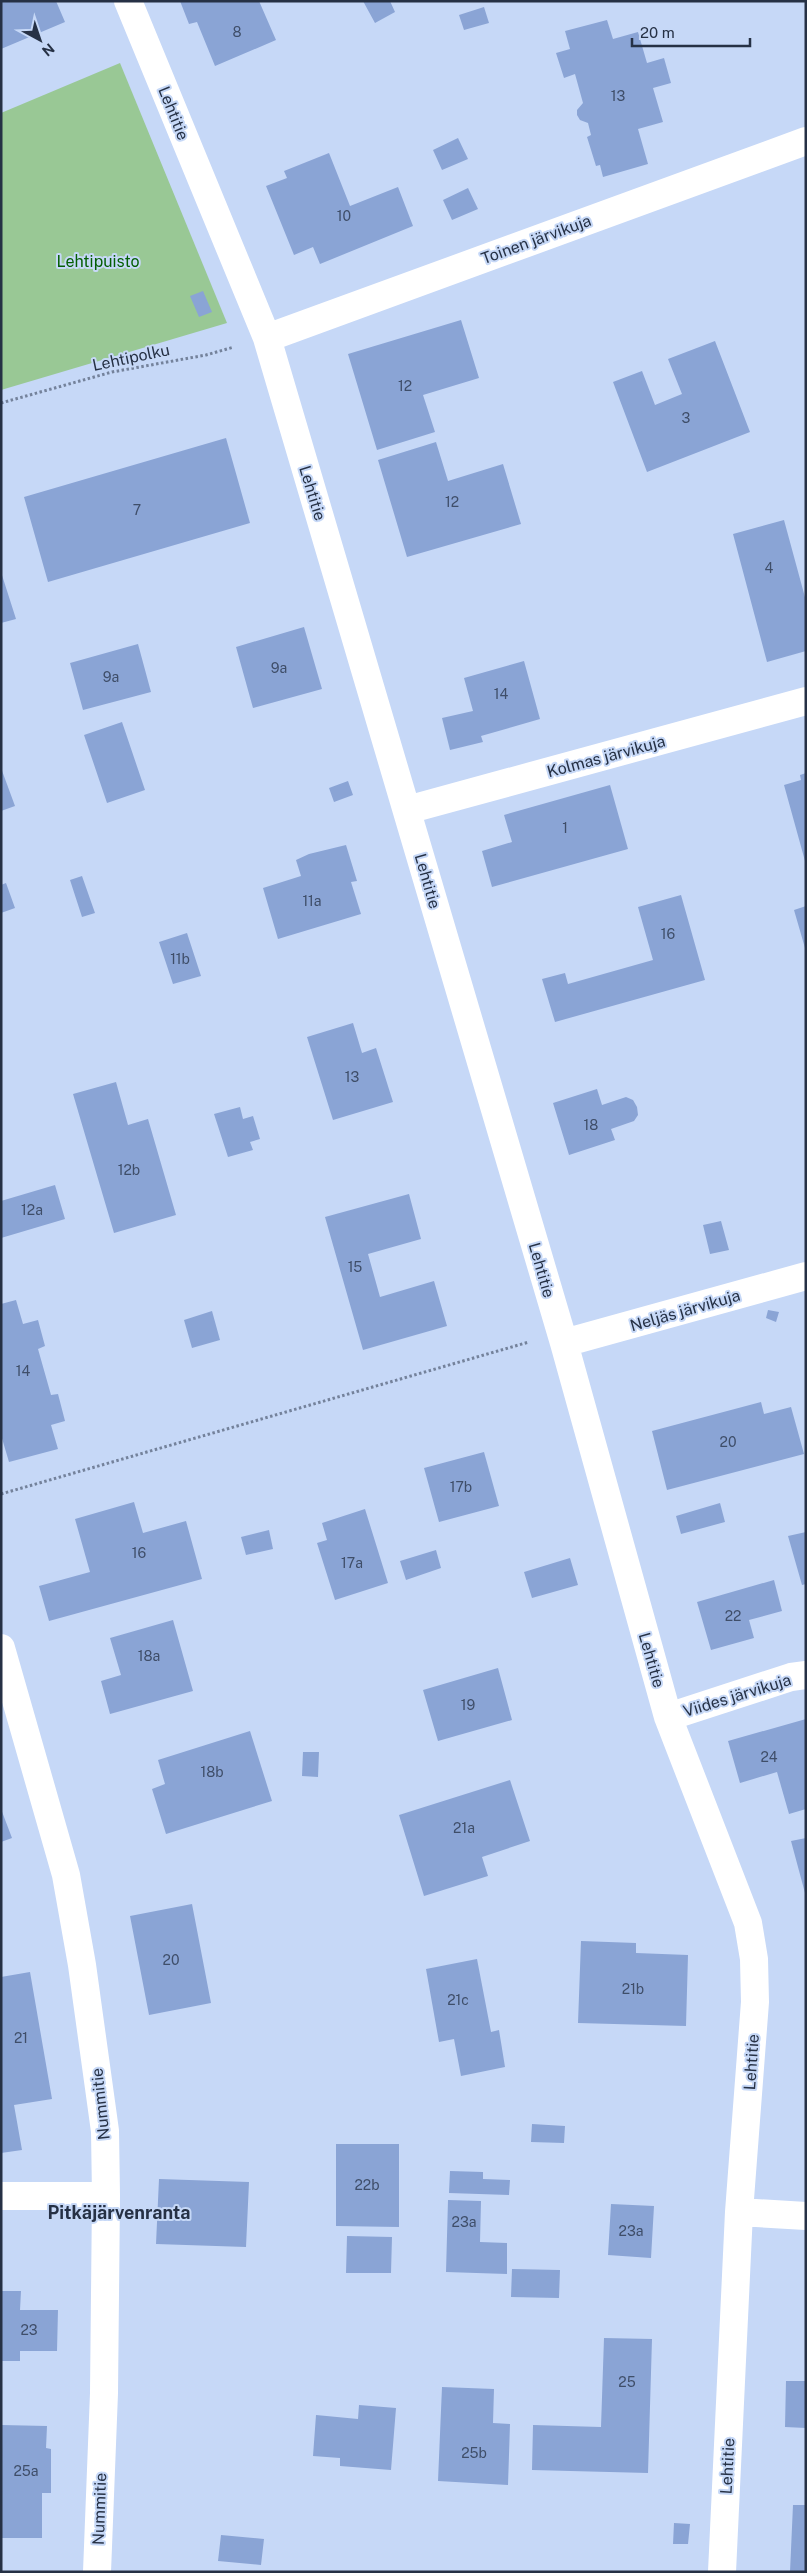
<svg xmlns="http://www.w3.org/2000/svg" width="807" height="2573" font-family="'Public Sans',sans-serif">
  <rect width="100%" height="100%" fill="#c6d8f7"/>
  <path fill="#99c895" d="M120,63L227,323L1,390V113Z"/>
  <path fill="#8aa4d5" d="M1,1H56L65,22L1,49Z
    M180,1H259L276,40L215,66L197,22L189,24Z
    M363,1H390L395,12L375,23Z
    M484,7L489,23L464,30L459,15Z
    M607,20L613,39L638,32L647,63L664,58L671,83L653,88L663,122L638,129L648,164L603,177L600,165L596,166L587,137L591,135L588,123L580,120L577,115V110L583,103L575,74L564,78L556,53L570,49L565,31Z
    M458,138L468,159L442,170L433,150Z
    M329,153L350,206L398,187L413,226L320,264L313,247L294,255L266,186L287,178L284,171Z
    M468,188L478,209L452,220L443,200Z
    M203,291L212,312L199,317L190,296Z
    M461,320L479,378L423,395L435,432L377,450L348,354Z
    M715,341L750,432L647,472L613,382L642,371L655,405L682,394L668,359Z
    M226,438L250,523L48,582L24,497Z
    M436,442L448,481L503,464L521,524L407,557L378,460Z
    M784,520L806,601V651L767,662L733,534Z
    M1,572L16,619L1,623Z
    M304,627L322,689L253,708L236,647Z
    M138,644L151,692L83,710L70,663Z
    M524,661L540,719L481,736L483,742L450,750L442,718L473,711L464,678Z
    M122,722L145,790L107,803L84,735Z
    M1,768L15,806L1,811Z
    M806,773V861H805L784,785L801,780L800,775Z
    M348,781L353,795L334,802L329,788Z
    M610,785L628,849L492,887L482,851L512,842L504,815Z
    M346,845L357,881L351,882L361,914L278,939L263,888L301,876L296,860L309,854Z
    M82,876L95,913L82,917L70,880Z
    M6,883L15,908L1,913V885Z
    M681,895L705,980L555,1022L542,979L565,973L568,984L653,960L638,907Z
    M806,906V948H805L794,910Z
    M187,933L201,976L173,984L159,942Z
    M353,1023L362,1053L376,1048L393,1102L333,1120L307,1037Z
    M116,1082L128,1125L148,1119L176,1215L114,1233L73,1094Z
    M597,1089L602,1105L626,1097L633,1100L637,1107L638,1115L634,1121L611,1129L615,1140L569,1155L553,1103Z
    M240,1107L243,1119L253,1116L260,1139L250,1142L253,1150L228,1157L214,1114Z
    M55,1185L65,1219L1,1238V1201Z
    M409,1194L421,1239L368,1254L380,1297L434,1281L447,1326L363,1350L325,1217Z
    M721,1221L729,1250L710,1254L703,1225Z
    M16,1300L23,1324L38,1320L45,1346L38,1349L51,1395L58,1394L65,1421L51,1425L58,1449L9,1462L1,1435V1304Z
    M768,1310L779,1312L776,1322L766,1318Z
    M212,1311L220,1340L192,1348L184,1320Z
    M761,1402L764,1414L791,1407L804,1454L667,1490L652,1431Z
    M484,1452L499,1506L439,1522L424,1468Z
    M134,1502L143,1533L186,1521L202,1579L49,1621L39,1586L90,1572L75,1519Z
    M720,1503L725,1522L681,1534L676,1516Z
    M365,1509L388,1583L335,1600L317,1543L327,1540L322,1523Z
    M269,1530L273,1549L246,1555L241,1537Z
    M806,1532V1584L802,1585L788,1536Z
    M436,1550L441,1568L406,1580L400,1561Z
    M570,1558L578,1585L532,1598L524,1572Z
    M774,1580L782,1611L749,1620L754,1638L711,1650L697,1602Z
    M173,1620L193,1691L110,1714L101,1681L121,1675L110,1638Z
    M498,1668L512,1720L438,1741L423,1690Z
    M806,1719V1809L789,1814L777,1772L740,1783L728,1741Z
    M250,1731L272,1801L166,1834L152,1789L165,1784L158,1760Z
    M303,1752H319L318,1777L302,1776Z
    M510,1780L530,1841L482,1857L488,1876L424,1896L399,1815Z
    M1,1809L12,1838L1,1842Z
    M806,1838V1893H805L791,1841Z
    M192,1904L211,2003L149,2015L130,1916Z
    M581,1941L636,1943V1953L688,1955L686,2026L578,2023Z
    M477,1959L491,2032L499,2030L505,2067L461,2076L454,2039L439,2042L426,1969Z
    M30,1972L52,2099L14,2105L22,2150L1,2153V1977Z
    M532,2124L565,2126L564,2143L531,2142Z
    M336,2144H399V2227L336,2226Z
    M450,2171L483,2172V2179L510,2180L509,2195L449,2193Z
    M159,2179L249,2182L246,2247L156,2244Z
    M448,2200L481,2201L480,2242L507,2243V2274L446,2272Z
    M611,2204L654,2206L651,2258L608,2255Z
    M347,2236L392,2237L391,2273H346Z
    M512,2269L560,2270L559,2298L511,2297Z
    M1,2291H21L20,2310H58L57,2351H20V2361H1Z
    M604,2338L652,2339L648,2473L532,2470L533,2425L601,2427Z
    M786,2381H806V2428L785,2427Z
    M442,2387L494,2389L493,2423L510,2424L508,2485L438,2481Z
    M359,2405L396,2408L391,2470L340,2466V2458L313,2456L316,2415L358,2419Z
    M1,2425L47,2426L46,2448L51,2449V2493H42V2538H1Z
    M793,2505H806V2572H790Z
    M674,2523L690,2524L688,2544H673Z
    M221,2535L264,2539L261,2565L218,2561Z"/>
  <g fill="none" stroke-linecap="round" stroke-linejoin="round">
    <path stroke="#74829b" stroke-width="3" stroke-dasharray="2.5 2.5" stroke-linecap="butt" d="M1,403L112,372L206,355L234,347
      M1,1494L529,1342"/>
    <path stroke="#fff" stroke-width="28" d="M128,1L267,338L564,1343L668,1717L748,1923L754,1959L755,2002L739,2212L722,2572
      M267,338L806,141
      M407,810L806,701
      M564,1343L806,1276
      M1,1648L66,1875L82,1965L105,2131L106,2196L104,2393L97,2572
      M668,1717L791,1677L806,1675
      M1,2196H106
      M739,2212L806,2216"/>
  </g>
  <g text-anchor="middle" stroke-width="4" stroke-linejoin="round" paint-order="stroke">
    <g font-size="14" fill="#3f4e69">
      <text x="237" y="37">8</text>
      <text x="618" y="101">13</text>
      <text x="344" y="221">10</text>
      <text x="405" y="391">12</text>
      <text x="686" y="423">3</text>
      <text x="452" y="507">12</text>
      <text x="137" y="515">7</text>
      <text x="769" y="573">4</text>
      <text x="279" y="673">9a</text>
      <text x="111" y="682">9a</text>
      <text x="501" y="699">14</text>
      <text x="565" y="833">1</text>
      <text x="312" y="906">11a</text>
      <text x="668" y="939">16</text>
      <text x="180" y="964">11b</text>
      <text x="352" y="1082">13</text>
      <text x="591" y="1130">18</text>
      <text x="129" y="1175">12b</text>
      <text x="32" y="1215">12a</text>
      <text x="355" y="1272">15</text>
      <text x="23" y="1376">14</text>
      <text x="728" y="1447">20</text>
      <text x="461" y="1492">17b</text>
      <text x="139" y="1558">16</text>
      <text x="352" y="1568">17a</text>
      <text x="733" y="1621">22</text>
      <text x="149" y="1661">18a</text>
      <text x="468" y="1710">19</text>
      <text x="769" y="1762">24</text>
      <text x="212" y="1777">18b</text>
      <text x="464" y="1833">21a</text>
      <text x="171" y="1965">20</text>
      <text x="633" y="1994">21b</text>
      <text x="458" y="2005">21c</text>
      <text x="21" y="2043">21</text>
      <text x="367" y="2190">22b</text>
      <text x="464" y="2227">23a</text>
      <text x="631" y="2236">23a</text>
      <text x="29" y="2335">23</text>
      <text x="627" y="2387">25</text>
      <text x="474" y="2458">25b</text>
      <text x="26" y="2476">25a</text>
    </g>
    <g font-size="16" fill="#263145" stroke="#c6d8f7">
      <text transform="translate(174 113) rotate(68)" y="6">Lehtitie</text>
      <text transform="translate(536 239) rotate(-20)" y="6">Toinen järvikuja</text>
      <text transform="translate(131 357) rotate(-12)" y="6">Lehtipolku</text>
      <text transform="translate(313 493) rotate(73)" y="6">Lehtitie</text>
      <text transform="translate(606 756) rotate(-15)" y="6">Kolmas järvikuja</text>
      <text transform="translate(428 881) rotate(74)" y="6">Lehtitie</text>
      <text transform="translate(542 1270) rotate(74)" y="6">Lehtitie</text>
      <text transform="translate(685 1310) rotate(-16)" y="6">Neljäs järvikuja</text>
      <text transform="translate(652 1660) rotate(74)" y="6">Lehtitie</text>
      <text transform="translate(737 1695) rotate(-17)" y="6">Viides järvikuja</text>
      <text transform="translate(751 2062) rotate(-86)" y="6">Lehtitie</text>
      <text transform="translate(100 2104) rotate(-96)" y="6">Nummitie</text>
      <text transform="translate(727 2466) rotate(-87)" y="6">Lehtitie</text>
      <text transform="translate(99 2509) rotate(-88)" y="6">Nummitie</text>
    </g>
    <g font-size="16" fill="#045e03" stroke="#c6d8f7">
      <text x="98" y="267">Lehtipuisto</text>
    </g>
    <g font-size="18" font-weight="bold" fill="#263145" stroke="#c6d8f7">
      <text x="119" y="2219">Pitkäjärvenranta</text>
    </g>
  </g>
  <rect width="807" height="2573" fill="none" stroke="#263145" stroke-width="5"/>
  <g transform="translate(40 40) rotate(140)" stroke="#c6d8f7" stroke-width="4" paint-order="stroke">
  <path d="M0-4L9 19L0 12L-9 19Z" fill="#263145"/>
  <text y="-8" font-size="14" font-weight="bold" text-anchor="middle" fill="#263145">N</text>
  </g>
  <path d="M632 38v8h118v-8" fill="none" stroke="#263145" stroke-width="2.5"/>
  <text x="640" y="38" font-size="15" fill="#263145" stroke="#c6d8f7" stroke-width="4" paint-order="stroke">20 m</text>
</svg>
